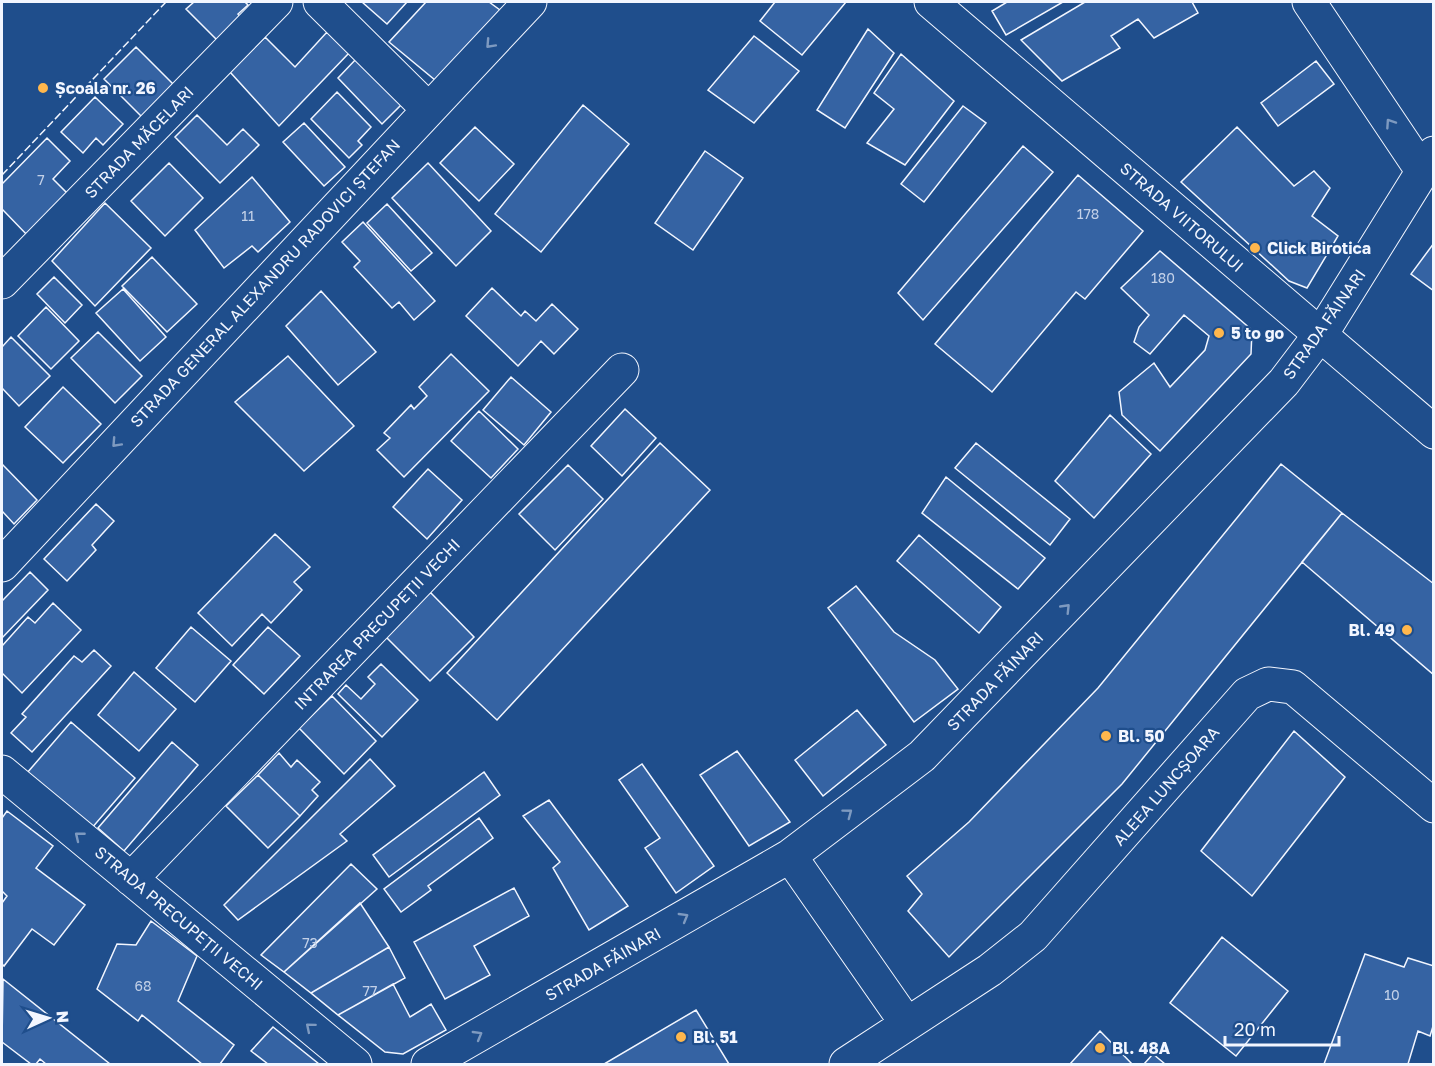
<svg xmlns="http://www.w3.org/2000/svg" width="1435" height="1066" font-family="'Golos Text',sans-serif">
  <rect width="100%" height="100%" fill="#1f4e8c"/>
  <path fill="#3563a3" stroke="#f2f6ff" stroke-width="1.5" d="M194,2H245L248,5L238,14L247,25L224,47L186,9Z
    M362,2H407L387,24Z
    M426,2H489L500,10L435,80L389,42Z
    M775,2H846L802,55L760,21Z
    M1007,2H1063L1006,35L992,11Z
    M1085,2H1192L1198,13L1154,38L1138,19L1111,36L1120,48L1062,81L1021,40Z
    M868,29L894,53L845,128L817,110Z
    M327,32L349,53L279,126L230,72L265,37L295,67Z
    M754,36L799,71L754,123L708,90Z
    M136,47L175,86L143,118L104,79Z
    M901,54L954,101L905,165L867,143L894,109L874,93Z
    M357,58L403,103L382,124L338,78Z
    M1316,61L1334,84L1278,126L1261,103Z
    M337,92L371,127L358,141L362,145L349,158L311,119Z
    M95,97L123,124L103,145L96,138L83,153L61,132Z
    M583,105L629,144L541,252L495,214Z
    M963,106L986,123L924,202L901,184Z
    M197,115L227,145L243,129L259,145L220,183L175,137Z
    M304,123L345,167L324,186L283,142Z
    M475,127L514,164L479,201L440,163Z
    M1237,127L1294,186L1314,171L1330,188L1312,216L1338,236L1307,288L1289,281L1181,182Z
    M47,138L70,161L53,179L70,196L29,237L2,209V184Z
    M1023,146L1053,172L923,320L898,293Z
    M705,151L743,178L693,250L655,223Z
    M169,163L203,198L165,236L131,201Z
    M428,163L491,231L456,266L392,198Z
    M1078,175L1143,231L1085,299L1076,292L992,392L935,344Z
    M252,177L290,222L258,252L252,246L224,268L195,230Z
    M105,203L151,248L95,306L52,261Z
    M387,204L432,253L411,271L367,223Z
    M363,222L435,301L414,320L399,302L392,308L354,267L360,261L342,242Z
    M1434,243V291L1411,274Z
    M1160,251L1252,330L1251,354L1160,451L1122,415L1119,392L1154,363L1170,387L1205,350L1209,336L1184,315L1150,354L1134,342L1139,327L1149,315L1121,288Z
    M152,257L197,304L167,332L122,286Z
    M54,277L82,305L65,323L37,294Z
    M492,288L521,316L525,311L536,321L552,304L578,329L554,354L541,341L518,366L466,316Z
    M123,289L166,337L140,361L96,313Z
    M321,291L376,352L338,385L286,326Z
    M46,307L79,341L51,369L18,336Z
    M98,332L142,376L115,403L71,358Z
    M11,337L50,376L19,406L2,388V347Z
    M451,354L489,391L404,477L377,450L390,438L384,433L411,405L414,409L427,396L419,387Z
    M288,356L354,426L304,471L235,402Z
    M511,377L551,412L524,445L483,410Z
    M63,387L101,424L63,463L25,427Z
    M625,409L656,438L622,476L591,446Z
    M479,411L518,449L491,478L451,441Z
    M1110,415L1151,454L1094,518L1055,481Z
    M660,443L710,490L497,720L447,673Z
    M976,443L1070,519L1050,545L955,468Z
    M2,464L37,500L14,524L2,511Z
    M1281,464L1342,513L1122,784L949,957L908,911L922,894L907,876L969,822L1098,688Z
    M568,465L603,499L555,550L519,514Z
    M428,469L462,500L427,539L393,507Z
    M946,477L1045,558L1018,589L922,513Z
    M96,504L114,521L92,545L96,550L67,581L44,559Z
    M1342,513L1434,584V675L1302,562Z
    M275,534L310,567L294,582L302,590L271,623L262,614L232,646L198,613Z
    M919,535L1001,607L979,633L897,561Z
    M30,572L48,590L2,638V601Z
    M856,586L894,632L935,660L958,689L914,722L828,608Z
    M430,592L474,637L430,681L386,637Z
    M53,603L81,630L22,693L2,673V646L28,617L35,623Z
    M191,627L231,661L195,702L156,668Z
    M268,627L300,656L264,694L233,665Z
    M94,650L111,666L32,752L11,733L26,717L22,714L74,656L82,662Z
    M381,664L418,700L382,737L338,694L346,685L361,699L375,684L368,677Z
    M134,672L176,709L139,751L98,715Z
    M332,696L376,741L344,774L299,728Z
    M857,710L886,745L823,796L795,760Z
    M71,722L135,778L91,829L27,773Z
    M1294,731L1345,777L1252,896L1201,851Z
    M172,742L198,765L124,851L98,828Z
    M737,751L790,822L749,846L700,775Z
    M279,753L291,767L297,760L320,782L312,790L318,796L300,816L258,775Z
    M370,759L395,786L340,834L347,841L238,920L224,905Z
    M642,764L714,866L676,893L645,848L660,838L619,780Z
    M484,772L500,795L389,877L373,855Z
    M258,775L300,816L268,848L226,806Z
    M549,800L628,906L589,930L553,868L560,862L523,816Z
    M7,811L53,846L36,868L85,905L54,945L32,929L4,966L2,964V903L7,896L2,891V818Z
    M479,818L493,838L428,886L431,890L401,912L384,889Z
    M351,864L377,889L284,972L261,955Z
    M514,888L529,916L474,946L490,975L445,999L414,942Z
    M360,903L389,947L311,993L284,972Z
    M151,921L197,956L178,1001L234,1045L220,1064H202L142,1015L138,1021L97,989L117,944L136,945Z
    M1222,937L1288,991L1236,1056L1170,1003Z
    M389,947L405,978L338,1015L311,993Z
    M1365,954L1404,967L1408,958L1434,966V1023L1430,1036L1418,1031L1408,1064H1324Z
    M3,979L110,1064H46L40,1059L36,1064H31L2,1042Z
    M393,984L410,1017L431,1004L446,1030L403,1054L385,1052L338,1015Z
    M696,1010L729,1064H604Z
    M273,1027L319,1064H268L251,1051Z
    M1100,1031L1132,1064H1070Z
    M1153,1054L1165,1064H1144Z"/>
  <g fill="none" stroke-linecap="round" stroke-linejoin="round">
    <defs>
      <path id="minor" d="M320,2L428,109
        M1309,2L1423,172
        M2,282L276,2
        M2,565L530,2
        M2,772L355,1064
        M790,856L907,1024
        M131,879L622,370
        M428,1064L790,856L922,756L1284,382L1325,328L1434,153
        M846,1064L990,970L1033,936L1247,694L1268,684L1293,687L1434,806"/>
      <path id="tertiary" d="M931,2L1434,432"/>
    </defs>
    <use href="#minor" stroke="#f2f6ff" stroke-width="35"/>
    <use href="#tertiary" stroke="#f2f6ff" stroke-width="35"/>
    <use href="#minor" stroke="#1f4e8c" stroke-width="33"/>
    <use href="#tertiary" stroke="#1f4e8c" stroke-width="33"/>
    <path stroke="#f2f6ff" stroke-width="1.5" stroke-dasharray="8 3" stroke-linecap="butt" d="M2,175L166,2"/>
  </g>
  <defs><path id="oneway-chevron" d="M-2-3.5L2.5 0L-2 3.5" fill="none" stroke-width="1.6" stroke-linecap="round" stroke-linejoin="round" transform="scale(1.5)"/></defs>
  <g stroke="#7e9ac0">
    <use href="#oneway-chevron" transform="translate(490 44) rotate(133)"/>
    <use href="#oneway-chevron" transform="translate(1390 123) rotate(-124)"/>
    <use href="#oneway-chevron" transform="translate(116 443) rotate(133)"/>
    <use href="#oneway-chevron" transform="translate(1066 608) rotate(-46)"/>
    <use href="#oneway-chevron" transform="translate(848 813) rotate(-37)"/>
    <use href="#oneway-chevron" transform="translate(79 836) rotate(-141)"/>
    <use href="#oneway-chevron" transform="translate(684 917) rotate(-30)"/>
    <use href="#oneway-chevron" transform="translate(310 1027) rotate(-140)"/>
    <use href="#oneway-chevron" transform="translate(478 1035) rotate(-30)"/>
  </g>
  <g fill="#ffb74d" stroke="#1f4e8c" stroke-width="2">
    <circle cx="43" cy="88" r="6"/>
    <circle cx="1255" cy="248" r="6"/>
    <circle cx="1219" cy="333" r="6"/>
    <circle cx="1407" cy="630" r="6"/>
    <circle cx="1106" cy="736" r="6"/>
    <circle cx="681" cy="1037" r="6"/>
    <circle cx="1100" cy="1048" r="6"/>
  </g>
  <g text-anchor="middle" stroke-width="4.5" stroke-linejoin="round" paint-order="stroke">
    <g font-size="14" fill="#c3d1e8">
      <text x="41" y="185">7</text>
      <text x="1088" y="219">178</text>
      <text x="248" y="221">11</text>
      <text x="1163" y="283">180</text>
      <text x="310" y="948">73</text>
      <text x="143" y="991">68</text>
      <text x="370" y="996">77</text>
      <text x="1392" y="1000">10</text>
    </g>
    <g font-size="16" font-weight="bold" fill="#f2f6ff" stroke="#1f4e8c" text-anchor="start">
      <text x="55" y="94">Școala nr. 26</text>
      <text x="1267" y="254">Click Birotica</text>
      <text x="1231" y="339">5 to go</text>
      <text x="1395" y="636" text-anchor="end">Bl. 49</text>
      <text x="1118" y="742">Bl. 50</text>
      <text x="693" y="1043">Bl. 51</text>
      <text x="1112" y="1054">Bl. 48A</text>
    </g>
    <g font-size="16" fill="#f2f6ff" stroke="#1f4e8c">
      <text transform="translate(139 142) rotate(-46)" y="6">STRADA MĂCELARI</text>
      <text transform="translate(1182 217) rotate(41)" y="6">STRADA VIITORULUI</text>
      <text transform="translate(265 283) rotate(-47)" y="6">STRADA GENERAL ALEXANDRU RADOVICI ȘTEFAN</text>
      <text transform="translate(1324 324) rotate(-55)" y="6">STRADA FĂINARI</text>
      <text transform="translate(377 624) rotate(-46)" y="6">INTRAREA PRECUPEȚII VECHI</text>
      <text transform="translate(995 681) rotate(-46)" y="6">STRADA FĂINARI</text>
      <text transform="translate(1166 786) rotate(-49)" y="6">ALEEA LUNCȘOARA</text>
      <text transform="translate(179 918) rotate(40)" y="6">STRADA PRECUPEȚII VECHI</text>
      <text transform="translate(603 964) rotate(-30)" y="6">STRADA FĂINARI</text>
    </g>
  </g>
  <rect width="1435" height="1066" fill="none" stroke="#f2f6ff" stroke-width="6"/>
  <g transform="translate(48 1018) rotate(86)" stroke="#1f4e8c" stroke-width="4.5" paint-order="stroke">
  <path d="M0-4.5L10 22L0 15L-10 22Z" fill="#f2f6ff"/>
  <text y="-9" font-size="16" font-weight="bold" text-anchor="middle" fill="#f2f6ff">N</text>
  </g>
  <path d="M1225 1036v9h114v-9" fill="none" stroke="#f2f6ff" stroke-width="3"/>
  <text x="1234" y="1036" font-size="18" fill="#f2f6ff" stroke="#1f4e8c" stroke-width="4.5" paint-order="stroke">20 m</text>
</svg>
